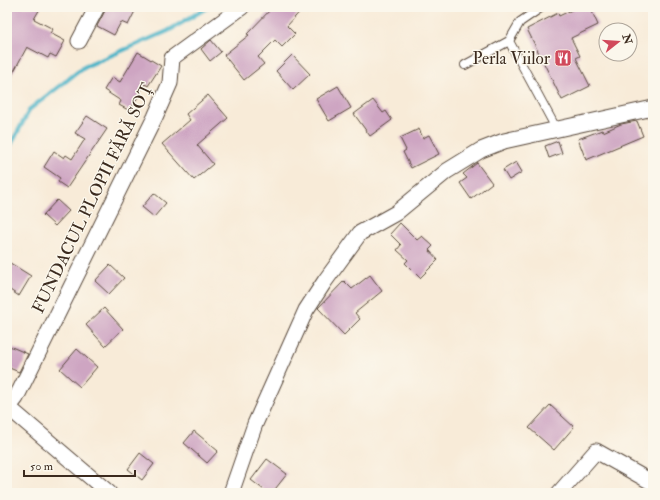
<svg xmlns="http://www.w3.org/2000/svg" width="660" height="500" font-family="'IM FELL Double Pica',serif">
  <rect width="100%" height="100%" fill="#fbf7ec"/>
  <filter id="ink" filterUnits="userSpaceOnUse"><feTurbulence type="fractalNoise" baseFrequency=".025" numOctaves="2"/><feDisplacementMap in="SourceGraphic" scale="8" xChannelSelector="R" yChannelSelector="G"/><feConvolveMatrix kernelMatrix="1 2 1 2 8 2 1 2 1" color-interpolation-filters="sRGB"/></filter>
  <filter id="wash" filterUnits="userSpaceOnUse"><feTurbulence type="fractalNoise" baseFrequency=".012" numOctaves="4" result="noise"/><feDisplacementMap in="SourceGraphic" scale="16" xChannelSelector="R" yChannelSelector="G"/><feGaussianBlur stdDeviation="0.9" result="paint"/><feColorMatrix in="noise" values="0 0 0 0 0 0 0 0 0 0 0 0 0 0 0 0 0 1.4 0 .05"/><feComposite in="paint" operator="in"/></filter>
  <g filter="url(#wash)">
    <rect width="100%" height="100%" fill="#f8ebd8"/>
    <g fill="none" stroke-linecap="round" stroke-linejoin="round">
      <path stroke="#49b3c7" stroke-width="4.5" d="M7,152L30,109L84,67L168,31L208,7"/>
    </g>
    <g id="blocks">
      <path fill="#cea5c2" d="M7,7H41L34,19L53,29L50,33L65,41L56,57L50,54L48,58L27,47L7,84Z
        M107,7H137L128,25L121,22L114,35L97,26Z
        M273,7H304L287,26L295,34L282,47L275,40L258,57L264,64L244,80L224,55L249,35L247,34Z
        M578,7H590L598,25L571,38L580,56L576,58L590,86L562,100L527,29L558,13L559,16Z
        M211,40L221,52L210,61L201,49Z
        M138,52L161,66L148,86L145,84L130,111L119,105L121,101L104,90L112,77L120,82Z
        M292,55L310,74L293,90L276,71Z
        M338,86L351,108L329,121L316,99Z
        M208,95L228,118L197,145L213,164L194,180L162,144L190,120L186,114Z
        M373,100L383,113L386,111L392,120L370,136L354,114Z
        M87,116L107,129L67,188L58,182L60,178L44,167L54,151L64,158L66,155L72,159L85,139L75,133Z
        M637,121L643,136L586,160L578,139L602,130L603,132L621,124Z
        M419,129L423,138L429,135L439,154L411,168L403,152L406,150L400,138Z
        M558,141L562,153L549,158L545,146Z
        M516,162L522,172L509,180L503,170Z
        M477,163L492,183L471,199L460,183L467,178L463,174Z
        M154,193L166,203L154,217L142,207Z
        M57,200L69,211L55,226L43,215Z
        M400,223L417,240L422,236L433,246L429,250L438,260L420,278L405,263L408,260L397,250L401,245L390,234Z
        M7,261L31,276L19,296L7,288Z
        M110,265L124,278L109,294L95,281Z
        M370,275L382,291L355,313L360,319L344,335L318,308L344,281L352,289Z
        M104,308L123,329L105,346L86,325Z
        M7,345L28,354L19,372L7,367Z
        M77,349L97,367L80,387L60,369Z
        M550,405L574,427L554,450L529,428Z
        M194,431L218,451L207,463L184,443Z
        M140,453L154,464L142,480L128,469Z
        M267,459L287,474L272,493H268L251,480Z"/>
    </g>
  </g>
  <g filter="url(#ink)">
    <use href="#blocks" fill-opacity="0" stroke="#57473a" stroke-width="1"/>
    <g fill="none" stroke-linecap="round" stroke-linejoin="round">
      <defs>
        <path id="lane" d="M542,7L520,22L509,41L557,130
          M465,65L509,41"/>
        <path id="street" d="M79,41L97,7
          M7,406L109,493
          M9,407L16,398L155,117L170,83L172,58L242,7
          M231,493L255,424L306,310L325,281L360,233L396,213L447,171L481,150L504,141L653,108
          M559,493L596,451L653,483"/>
      </defs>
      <use href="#lane" stroke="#57473a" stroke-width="10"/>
      <use href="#street" stroke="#57473a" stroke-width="17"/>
      <use href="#lane" stroke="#fff" stroke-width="8"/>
      <use href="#street" stroke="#fff" stroke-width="15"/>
    </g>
  </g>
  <defs>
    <symbol id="restaurant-square" viewBox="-11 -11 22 22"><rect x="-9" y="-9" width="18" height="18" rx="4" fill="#d1495b" stroke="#fbf7ec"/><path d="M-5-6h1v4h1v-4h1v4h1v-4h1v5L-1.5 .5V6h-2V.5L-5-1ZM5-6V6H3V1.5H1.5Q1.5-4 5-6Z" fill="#fff"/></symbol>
  </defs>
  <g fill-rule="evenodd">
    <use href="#restaurant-square" x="553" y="48" width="20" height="20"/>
  </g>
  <g text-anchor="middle" stroke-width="3" stroke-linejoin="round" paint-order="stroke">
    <g font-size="17" fill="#3b2a1e" stroke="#fbf7ec" text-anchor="end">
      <text x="550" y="64">Perla Viilor</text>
    </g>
    <g font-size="17" fill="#3b2a1e" stroke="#fbf7ec">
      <text transform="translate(92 198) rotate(-64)" y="6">FUNDACUL PLOPII FĂRĂ SOȚ</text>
    </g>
  </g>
  <rect width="660" height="500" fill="none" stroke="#fbf7ec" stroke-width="24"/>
  <g transform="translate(618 42) rotate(73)"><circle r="19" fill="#fbf7ec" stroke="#aea59a"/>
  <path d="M0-3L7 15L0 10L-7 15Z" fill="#d1495b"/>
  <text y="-6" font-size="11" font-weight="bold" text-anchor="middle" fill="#3b2a1e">N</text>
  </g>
  <path d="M24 470v6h111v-6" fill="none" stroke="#3b2a1e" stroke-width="2"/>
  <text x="30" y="470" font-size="12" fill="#3b2a1e" stroke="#fbf7ec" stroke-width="3" paint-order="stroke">50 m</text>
</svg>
